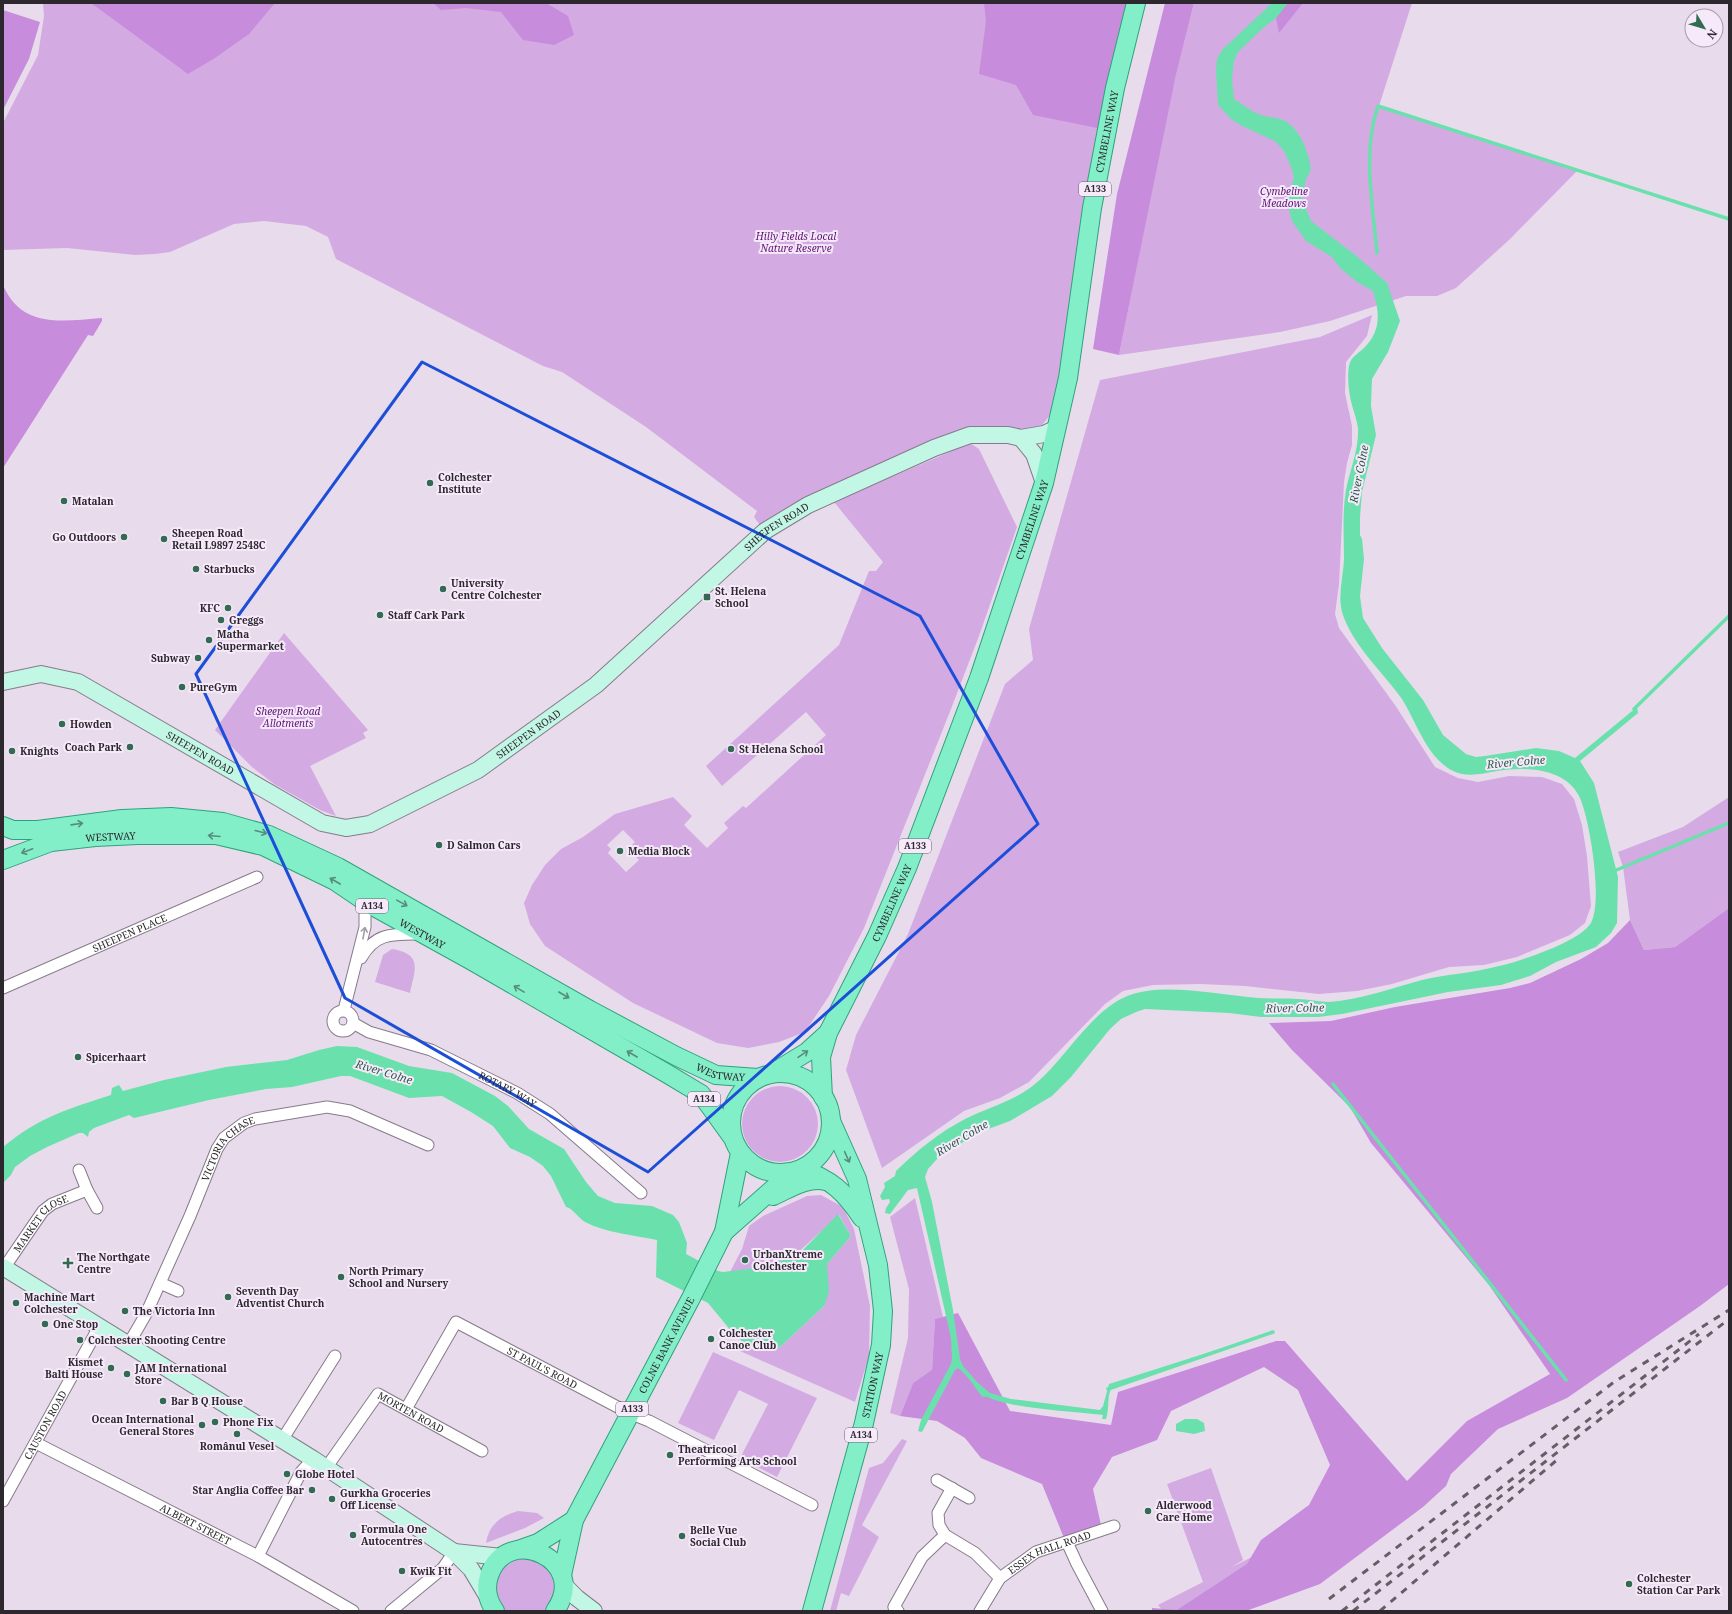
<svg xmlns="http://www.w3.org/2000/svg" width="1732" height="1614" font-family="'Noto Serif',serif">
  <rect width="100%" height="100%" fill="#e8dcec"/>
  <path fill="#d4aae3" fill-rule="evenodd" d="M43,3H1127L1096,135L1054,409C1036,436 1032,434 1001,429L760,525L754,517L757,511L646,427L562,372L543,366L336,259L328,237L306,226L264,221L234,224L170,252L155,254L135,255L67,248L3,250V123L38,55L44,16Z
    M1194,3H1412L1379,106L1578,170L1509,240L1456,288L1437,296H1406L1330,321L1280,332L1119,355L1172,90Z
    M1372,315L1367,336L1346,362L1345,393L1352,426V445L1347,463L1344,482L1339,584L1335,614L1339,628L1395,705L1435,767L1458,778L1478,782L1509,776L1542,777L1562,784L1574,799L1582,825L1587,856L1591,906L1585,923L1570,935L1517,957L1484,965L1449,967L1392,984L1357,991L1319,994L1245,986L1200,984L1153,985L1123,991L1105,1004L1029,1082L1000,1098L964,1111L882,1168L846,1070L856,1035L908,934L1005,684L1033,660L1029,629L1100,380L1320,337Z
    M970,443L979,449L1017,527L979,636L951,709L864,928L829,996L805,1032L779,1042L748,1048L717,1043L633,1003L545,946L530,924L524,903L532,885L545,865L561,849L583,837L615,814L673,797L692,816L684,825L707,848L728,828L724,823L743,806L746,808L826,735L806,712L722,786L706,766L839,645L869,571H876L883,562L834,502ZM623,830L635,842L628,849L639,860L626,872L608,853L611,849L607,845Z
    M284,633L368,730L363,733L366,738L310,766L336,816L320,810L274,784L252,767L215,730Z
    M1729,797V908L1675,947L1644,950L1630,920L1623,867L1618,852L1683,827Z
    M392,949C423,954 415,969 410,993L375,982L383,955Z
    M742 1124a38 38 0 1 1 76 0a38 38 0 1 1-76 0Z
    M821,1195L843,1207L854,1229L870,1306L869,1356L855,1402L731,1347L747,1351L753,1348L766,1350L780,1347L824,1306L827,1264L851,1236L839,1215L793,1257L756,1268L730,1272L742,1249L749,1226L763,1216L807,1196Z
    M915,1198L943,1317L935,1319L932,1371L913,1383L900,1416L890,1413L908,1338L909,1289L890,1217Z
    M713,1352L817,1398L777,1477L740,1458L768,1404L739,1390L714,1440L678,1423Z
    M902,1439L907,1441L862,1525L879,1537L849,1596L841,1593L836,1611H830L869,1468L883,1463Z
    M1211,1468L1243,1560L1232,1567L1258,1554L1204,1611H1163L1158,1605L1203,1582L1167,1484Z
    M518,1511L537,1513L544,1518L525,1528L486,1543C489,1524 501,1516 518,1511Z
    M526,1558C532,1559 538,1561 543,1565C558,1575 558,1600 544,1611H506C501,1607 500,1603 498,1598C489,1576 506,1561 526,1558Z"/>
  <path fill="#c88cdc" d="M91,3H275L249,34L215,58L188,74Z
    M433,3H546L568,16L574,35L554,45L523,40L501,12L466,8L441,10Z
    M984,3H1132L1102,129L1033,115L1016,85L979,74L986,21Z
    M1165,3H1194L1175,79L1119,355L1093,349L1117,194Z
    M1287,3H1303L1279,33L1276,18Z
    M3,10L40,22L29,59L3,110Z
    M3,285C22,329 62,321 102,318V321L93,336L88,335L3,468Z
    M1729,908V1284L1700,1306L1567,1398L1498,1429L1451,1474L1446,1486L1423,1507L1320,1584L1246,1611H1152V1608L1177,1610L1247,1564L1261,1540L1309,1505L1330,1465L1298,1390L1264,1367L1171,1411L1157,1440L1112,1457L1093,1489L1101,1525L1064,1538L1042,1484L981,1458L965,1438L937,1421L900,1416L913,1383L932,1370L935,1319L958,1313L1010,1411L1111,1425L1118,1392L1276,1341H1285L1407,1481L1467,1421L1550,1374L1489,1285L1371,1143L1350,1107L1292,1050L1269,1023L1331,1021L1395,1007L1510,988L1530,983L1581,959L1608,943L1630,920L1644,950L1675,947Z"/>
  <path fill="#6ae0ad" d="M1272,3H1288L1276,18L1263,28L1238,52L1234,61L1232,78L1234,99C1242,104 1252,112 1261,115C1270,118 1280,117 1288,123C1302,133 1309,154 1311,170L1306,179L1302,199L1311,221L1359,258L1387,283L1400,321L1388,352L1372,379L1371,406L1376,435L1362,492L1360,517V535L1362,539L1364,559L1360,596L1363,618L1382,648L1423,700L1443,735L1466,754L1476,757L1485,756L1536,748L1559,751L1575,758L1637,707L1638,713L1580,761L1594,783L1618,877L1617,923L1611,933L1596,947L1556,962L1530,976L1501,985L1448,992L1342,1014L1318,1017H1261L1229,1013L1145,1009L1136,1012L1121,1019L1110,1029L1071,1077L1052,1096L1010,1121L980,1132L950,1150L938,1158L928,1169L925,1177L932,1202L953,1310L960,1359L963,1366L978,1383L990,1393L1011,1399L1100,1410L1103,1406L1109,1384L1273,1332L1113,1386C1106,1394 1110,1409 1106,1419H1102L1103,1415C1078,1412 1002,1408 984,1395C974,1388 968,1375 958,1368L955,1370L922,1432L918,1431L921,1420L951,1364L952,1359L951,1338L917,1188L908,1190L890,1214L885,1213L886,1208L890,1202L889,1199L882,1200L880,1196L885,1187L884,1183L895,1176L896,1171C919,1149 937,1134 965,1119C988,1107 1015,1101 1035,1084C1067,1058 1093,1006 1133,994C1167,983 1222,995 1258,998C1271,999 1285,998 1298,999C1308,999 1319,1002 1329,1002C1360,1000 1392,988 1422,980C1447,974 1474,973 1499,966C1521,961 1579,942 1591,923C1603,901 1590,821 1580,798C1567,768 1525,766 1497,771C1481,774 1466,778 1451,770C1444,766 1438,760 1433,754C1420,737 1413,717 1402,699C1383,672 1354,647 1343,615C1337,598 1343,578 1344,560C1344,537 1342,513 1346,490C1350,469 1359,450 1358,428C1357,420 1354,413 1352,405C1349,394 1347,377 1349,366C1351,356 1357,355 1364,348C1381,331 1380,313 1373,291L1357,282L1340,268L1332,257L1306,241L1292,221L1288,206L1289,189L1294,179L1292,169L1284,151L1275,141L1242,126L1231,119L1218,105L1216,70L1217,59L1222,50Z
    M337,1046L357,1047L409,1066L452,1073L495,1096L508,1106L529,1129L564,1149L586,1182L598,1196L615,1203L652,1206L673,1215L679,1222L687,1243L686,1254L718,1271L723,1272L756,1268L793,1257L798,1255L838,1214L851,1236L827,1264L829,1292L824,1306L780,1347L772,1349H759L746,1345L732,1332L708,1303L656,1277L657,1240C634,1235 606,1233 585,1222C578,1218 573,1208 566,1207L551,1176L543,1166L530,1157L510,1148L493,1126L471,1112L442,1096L409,1098L350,1076H341L292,1087L266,1089L209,1100L134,1118L129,1115L94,1128L89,1132L88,1137L83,1133H79L47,1147L30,1156L15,1167L11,1175L3,1183V1147C39,1117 68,1109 111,1095L112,1088L119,1085L123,1091L164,1080L226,1067L287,1060L319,1050Z
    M1185,1419H1197L1204,1423L1205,1431L1194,1434L1176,1431V1424Z"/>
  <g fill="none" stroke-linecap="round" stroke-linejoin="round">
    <path stroke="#6ae0ad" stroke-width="3.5" d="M1377,253C1373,206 1362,152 1378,106L1729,219
      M1634,709L1729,616
      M1614,871L1729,823
      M1333,1084L1566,1380
      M976,1386L983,1395H988
      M1108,1389L1273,1332"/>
    <defs>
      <g id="street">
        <path d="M361,958C375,933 392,934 418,934"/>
        <path id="s1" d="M3,988L257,877"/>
        <path d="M344,1010L365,927V912L360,899"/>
        <circle cx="343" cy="1021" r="10"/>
        <path id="s2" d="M353,1023L369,1032L431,1050L517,1093L550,1114L641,1193"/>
        <path d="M79,1170L87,1190L97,1208"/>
        <path id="s3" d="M4,1268L43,1211L52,1204L87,1190"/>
        <path d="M160,1283L178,1291"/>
        <path id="s4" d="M128,1345L146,1314L190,1216L217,1149L224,1138L244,1123L255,1119L327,1107L350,1111L428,1145"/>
        <path id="s5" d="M406,1409L456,1322L629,1413L649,1421L812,1505"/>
        <path d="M282,1440L335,1356"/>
        <path id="s6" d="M36,1443L258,1556L353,1611"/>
        <path id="s7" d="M326,1468L378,1394L482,1451"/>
        <path d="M937,1480L969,1498"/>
        <path d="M952,1488L938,1513L939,1525L945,1535L975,1553L1000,1578"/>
        <path id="s8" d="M3,1501L99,1327"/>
        <path d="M1067,1542L1077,1564L1102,1611"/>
        <path d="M258,1556L301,1472L313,1459"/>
        <path d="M391,1611L443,1568L454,1552"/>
        <path d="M898,1611L894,1607L922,1557L945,1535"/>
        <path id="s9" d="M980,1611L1000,1578L1036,1552L1114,1526"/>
      </g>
      <g id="secondary">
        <path d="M1021,438L1034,454L1044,483"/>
        <path id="s10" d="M3,682L41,674L78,682L322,823L346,828L370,824L478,770L596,685L765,531L808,505L934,448L970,435H1008L1021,438L1044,434L1057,428"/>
        <path d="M3,1267L313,1459L454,1552L471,1569L489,1599"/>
        <path d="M454,1552L502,1557"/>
        <path d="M564,1585L577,1598L594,1611"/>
      </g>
      <g id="primary">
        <path id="s11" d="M3,826L13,830H38L122,819L171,817L223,822L269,835L338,867L590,1010L676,1056L716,1075L758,1078"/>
        <path id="s12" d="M3,860L51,842L95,837L138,835H216L263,846L335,881L369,904L472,961L666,1073L701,1094L732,1137"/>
        <path d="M776,1071L807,1052L828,1033"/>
        <circle cx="781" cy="1123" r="50"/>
        <path id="s13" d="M823,1097L821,1057L828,1033L877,936L907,868L979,678L1044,483L1068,378L1092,208L1115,88L1136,3"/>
        <path d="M801,1169C831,1179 845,1192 862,1218"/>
        <path d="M773,1196C789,1189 808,1176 826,1181"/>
        <path d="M724,1232L791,1173"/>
        <path d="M521,1549L538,1543L574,1520"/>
        <path id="s14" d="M562,1575L574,1520L691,1298L724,1232L740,1153"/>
        <path d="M495,1611C488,1601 485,1588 489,1576C506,1522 591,1560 555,1611"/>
        <path id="s15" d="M812,1611L864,1423L881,1345L883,1311L878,1265L857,1179L831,1121"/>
      </g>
    </defs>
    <use href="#street" stroke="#867b8a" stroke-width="13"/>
    <use href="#secondary" stroke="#867b8a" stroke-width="18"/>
    <use href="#primary" stroke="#30a27b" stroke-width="20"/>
    <use href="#street" stroke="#fff" stroke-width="11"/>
    <use href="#secondary" stroke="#c1f7e4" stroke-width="16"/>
    <use href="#primary" stroke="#83efc9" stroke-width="18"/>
    <path stroke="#665e67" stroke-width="3" stroke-dasharray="7 7" stroke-linecap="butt" d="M1329,1599L1614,1382L1729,1310
      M1342,1611L1699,1334
      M1353,1611L1729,1319
      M1380,1611L1558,1459"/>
  </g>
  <defs><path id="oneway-shaft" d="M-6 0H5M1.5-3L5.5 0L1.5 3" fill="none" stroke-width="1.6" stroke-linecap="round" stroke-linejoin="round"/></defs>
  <g stroke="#588c7c">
    <use href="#oneway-shaft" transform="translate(77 824) rotate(-8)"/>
    <use href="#oneway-shaft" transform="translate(261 832) rotate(15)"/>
    <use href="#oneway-shaft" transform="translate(214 836) rotate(-175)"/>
    <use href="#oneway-shaft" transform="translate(27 851) rotate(159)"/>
    <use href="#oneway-shaft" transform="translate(335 881) rotate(-150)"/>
    <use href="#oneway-shaft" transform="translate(402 903) rotate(29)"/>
    <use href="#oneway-shaft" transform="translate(519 989) rotate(-149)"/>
    <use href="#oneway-shaft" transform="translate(564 995) rotate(30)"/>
    <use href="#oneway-shaft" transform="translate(632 1054) rotate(-150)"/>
    <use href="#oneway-shaft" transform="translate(803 1054) rotate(-34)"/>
    <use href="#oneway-shaft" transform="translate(847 1157) rotate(66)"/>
  </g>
  <use stroke="#a09ea1" href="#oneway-shaft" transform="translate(364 933) rotate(-80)"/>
  <path fill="none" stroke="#1d4ed8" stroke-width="3" stroke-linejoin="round" d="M422,362L920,616L1038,824L648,1172L345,998L196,674Z"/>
  <g fill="#326a52" stroke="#f5e9fa" stroke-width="1.5">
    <circle cx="430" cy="483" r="4"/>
    <circle cx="64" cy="501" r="4"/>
    <circle cx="124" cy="537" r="4"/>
    <circle cx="164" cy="539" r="4"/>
    <circle cx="196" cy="569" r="4"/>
    <circle cx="443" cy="589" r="4"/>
    <rect x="703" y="593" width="8" height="8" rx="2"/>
    <circle cx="228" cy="608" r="4"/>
    <circle cx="380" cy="615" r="4"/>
    <circle cx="221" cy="620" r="4"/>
    <circle cx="209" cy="640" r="4"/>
    <circle cx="198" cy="658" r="4"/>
    <circle cx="182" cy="687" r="4"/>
    <circle cx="62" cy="724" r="4"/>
    <circle cx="130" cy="747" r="4"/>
    <circle cx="731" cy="749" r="4"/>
    <circle cx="12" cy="751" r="4"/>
    <circle cx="439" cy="845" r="4"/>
    <circle cx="620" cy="851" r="4"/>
    <circle cx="78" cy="1057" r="4"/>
    <circle cx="745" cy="1260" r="4"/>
    <path d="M66 1257h4v4h4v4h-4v4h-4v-4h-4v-4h4z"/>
    <circle cx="341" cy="1277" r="4"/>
    <circle cx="228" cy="1297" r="4"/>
    <circle cx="16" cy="1303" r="4"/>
    <circle cx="125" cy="1311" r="4"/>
    <circle cx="45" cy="1324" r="4"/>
    <circle cx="711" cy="1339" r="4"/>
    <circle cx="80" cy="1340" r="4"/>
    <circle cx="111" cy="1368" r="4"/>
    <circle cx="127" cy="1374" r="4"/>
    <circle cx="163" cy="1401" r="4"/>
    <circle cx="215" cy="1422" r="4"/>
    <circle cx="202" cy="1425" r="4"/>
    <circle cx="237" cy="1434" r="4"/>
    <circle cx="670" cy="1455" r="4"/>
    <circle cx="287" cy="1474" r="4"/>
    <circle cx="312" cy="1490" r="4"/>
    <circle cx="332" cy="1499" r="4"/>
    <circle cx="1148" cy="1511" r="4"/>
    <circle cx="353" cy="1535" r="4"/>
    <circle cx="682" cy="1536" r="4"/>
    <circle cx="402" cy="1571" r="4"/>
    <circle cx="1629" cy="1584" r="4"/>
  </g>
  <g text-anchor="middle" stroke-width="4" stroke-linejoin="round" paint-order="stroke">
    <g fill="#f5e9fa" stroke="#69626b" stroke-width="1">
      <rect x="1079" y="182" width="32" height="14" rx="3"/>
      <rect x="899" y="839" width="32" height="14" rx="3"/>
      <rect x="356" y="899" width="32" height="14" rx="3"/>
      <rect x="688" y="1092" width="32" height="14" rx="3"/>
      <rect x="616" y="1402" width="32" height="14" rx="3"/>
      <rect x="845" y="1428" width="32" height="14" rx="3"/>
    </g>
    <g font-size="9" font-weight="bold" fill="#2d282e">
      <text x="1095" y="192">A133</text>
      <text x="915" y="849">A133</text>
      <text x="372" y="909">A134</text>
      <text x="704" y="1102">A134</text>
      <text x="632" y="1412">A133</text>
      <text x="861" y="1438">A134</text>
    </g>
    <g font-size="10" fill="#2d282e" stroke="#f5e9fa">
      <text dy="4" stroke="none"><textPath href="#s13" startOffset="1014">CYMBELINE WAY</textPath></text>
      <text dy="4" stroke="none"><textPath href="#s13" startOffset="618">CYMBELINE WAY</textPath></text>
      <text dy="4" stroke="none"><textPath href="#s10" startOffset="914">SHEEPEN ROAD</textPath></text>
      <text dy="4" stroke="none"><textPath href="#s10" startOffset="590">SHEEPEN ROAD</textPath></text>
      <text dy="4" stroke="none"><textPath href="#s10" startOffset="218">SHEEPEN ROAD</textPath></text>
      <text dy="4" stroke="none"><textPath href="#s12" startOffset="111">WESTWAY</textPath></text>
      <text dy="4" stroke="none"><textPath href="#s13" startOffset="210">CYMBELINE WAY</textPath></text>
      <text dy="4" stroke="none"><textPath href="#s1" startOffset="138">SHEEPEN PLACE</textPath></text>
      <text dy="4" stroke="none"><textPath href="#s12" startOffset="447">WESTWAY</textPath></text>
      <text dy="4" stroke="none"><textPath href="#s11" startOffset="781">WESTWAY</textPath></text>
      <text dy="4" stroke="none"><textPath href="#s2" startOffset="169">ROTARY WAY</textPath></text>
      <text dy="4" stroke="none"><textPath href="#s4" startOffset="223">VICTORIA CHASE</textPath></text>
      <text dy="4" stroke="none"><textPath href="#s3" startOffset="59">MARKET CLOSE</textPath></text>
      <text dy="4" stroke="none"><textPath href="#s14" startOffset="254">COLNE BANK AVENUE</textPath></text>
      <text dy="4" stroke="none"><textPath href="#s5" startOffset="198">ST PAUL'S ROAD</textPath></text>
      <text dy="4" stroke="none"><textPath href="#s15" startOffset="234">STATION WAY</textPath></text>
      <text dy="4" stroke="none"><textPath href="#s7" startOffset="128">MORTEN ROAD</textPath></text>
      <text dy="4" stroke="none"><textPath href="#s8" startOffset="87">CAUSTON ROAD</textPath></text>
      <text dy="4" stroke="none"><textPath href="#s6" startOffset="179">ALBERT STREET</textPath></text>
      <text dy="4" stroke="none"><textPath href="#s9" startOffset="95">ESSEX HALL ROAD</textPath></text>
    </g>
    <g font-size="10" font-style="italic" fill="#5e1274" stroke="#f5e9fa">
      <text x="1284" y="195">Cymbeline<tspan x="1284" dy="12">Meadows</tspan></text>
      <text x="796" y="240">Hilly Fields Local<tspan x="796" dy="12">Nature Reserve</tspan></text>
      <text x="288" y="715">Sheepen Road<tspan x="288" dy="12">Allotments</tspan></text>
    </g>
    <g font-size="10" font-weight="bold" fill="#2d282e" stroke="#f5e9fa" text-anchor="start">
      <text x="438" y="481">Colchester<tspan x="438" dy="12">Institute</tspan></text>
      <text x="72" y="505">Matalan</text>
      <text x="172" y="537">Sheepen Road<tspan x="172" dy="12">Retail L9897 2548C</tspan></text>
      <text x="116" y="541" text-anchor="end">Go Outdoors</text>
      <text x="204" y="573">Starbucks</text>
      <text x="451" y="587">University<tspan x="451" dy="12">Centre Colchester</tspan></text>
      <text x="715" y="595">St. Helena<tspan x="715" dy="12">School</tspan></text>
      <text x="220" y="612" text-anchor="end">KFC</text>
      <text x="388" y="619">Staff Cark Park</text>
      <text x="229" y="624">Greggs</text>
      <text x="217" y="638">Matha<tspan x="217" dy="12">Supermarket</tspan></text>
      <text x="190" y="662" text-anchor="end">Subway</text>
      <text x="190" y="691">PureGym</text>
      <text x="70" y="728">Howden</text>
      <text x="122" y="751" text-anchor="end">Coach Park</text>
      <text x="739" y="753">St Helena School</text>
      <text x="20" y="755">Knights</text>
      <text x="447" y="849">D Salmon Cars</text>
      <text x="628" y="855">Media Block</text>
      <text x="86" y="1061">Spicerhaart</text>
      <text x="753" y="1258">UrbanXtreme<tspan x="753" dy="12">Colchester</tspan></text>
      <text x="77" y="1261">The Northgate<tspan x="77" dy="12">Centre</tspan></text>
      <text x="349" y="1275">North Primary<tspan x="349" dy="12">School and Nursery</tspan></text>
      <text x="236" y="1295">Seventh Day<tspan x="236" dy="12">Adventist Church</tspan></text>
      <text x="24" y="1301">Machine Mart<tspan x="24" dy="12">Colchester</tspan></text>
      <text x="133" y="1315">The Victoria Inn</text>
      <text x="53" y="1328">One Stop</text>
      <text x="719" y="1337">Colchester<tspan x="719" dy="12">Canoe Club</tspan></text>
      <text x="88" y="1344">Colchester Shooting Centre</text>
      <text x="103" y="1366" text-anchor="end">Kismet<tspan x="103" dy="12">Balti House</tspan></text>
      <text x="135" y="1372">JAM International<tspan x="135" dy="12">Store</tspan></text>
      <text x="171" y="1405">Bar B Q House</text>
      <text x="194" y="1423" text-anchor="end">Ocean International<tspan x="194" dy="12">General Stores</tspan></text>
      <text x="223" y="1426">Phone Fix</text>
      <text x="237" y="1450" text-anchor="middle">Românul Vesel</text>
      <text x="678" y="1453">Theatricool<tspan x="678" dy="12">Performing Arts School</tspan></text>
      <text x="295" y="1478">Globe Hotel</text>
      <text x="304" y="1494" text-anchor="end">Star Anglia Coffee Bar</text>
      <text x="340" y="1497">Gurkha Groceries<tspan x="340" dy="12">Off License</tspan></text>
      <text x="1156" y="1509">Alderwood<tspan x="1156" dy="12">Care Home</tspan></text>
      <text x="361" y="1533">Formula One<tspan x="361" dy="12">Autocentres</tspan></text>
      <text x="690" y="1534">Belle Vue<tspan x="690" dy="12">Social Club</tspan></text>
      <text x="410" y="1575">Kwik Fit</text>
      <text x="1637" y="1582">Colchester<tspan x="1637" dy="12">Station Car Park</tspan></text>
    </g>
    <g font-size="11" font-style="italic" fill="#2c5c47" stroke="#f5e9fa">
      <text transform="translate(1359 474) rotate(-79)" y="4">River Colne</text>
      <text transform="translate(1516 762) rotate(-5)" y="4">River Colne</text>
      <text transform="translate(1295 1008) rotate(-1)" y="4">River Colne</text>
      <text transform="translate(384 1072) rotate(17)" y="4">River Colne</text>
      <text transform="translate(962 1138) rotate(-31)" y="4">River Colne</text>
    </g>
  </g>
  <rect width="1732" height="1614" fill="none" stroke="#2d282e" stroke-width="8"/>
  <g transform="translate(1704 28) rotate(128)"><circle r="19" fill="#f5e9fa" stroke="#a59ca8"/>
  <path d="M0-3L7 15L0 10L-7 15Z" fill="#326a52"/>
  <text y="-6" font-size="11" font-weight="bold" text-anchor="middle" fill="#2d282e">N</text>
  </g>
</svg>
